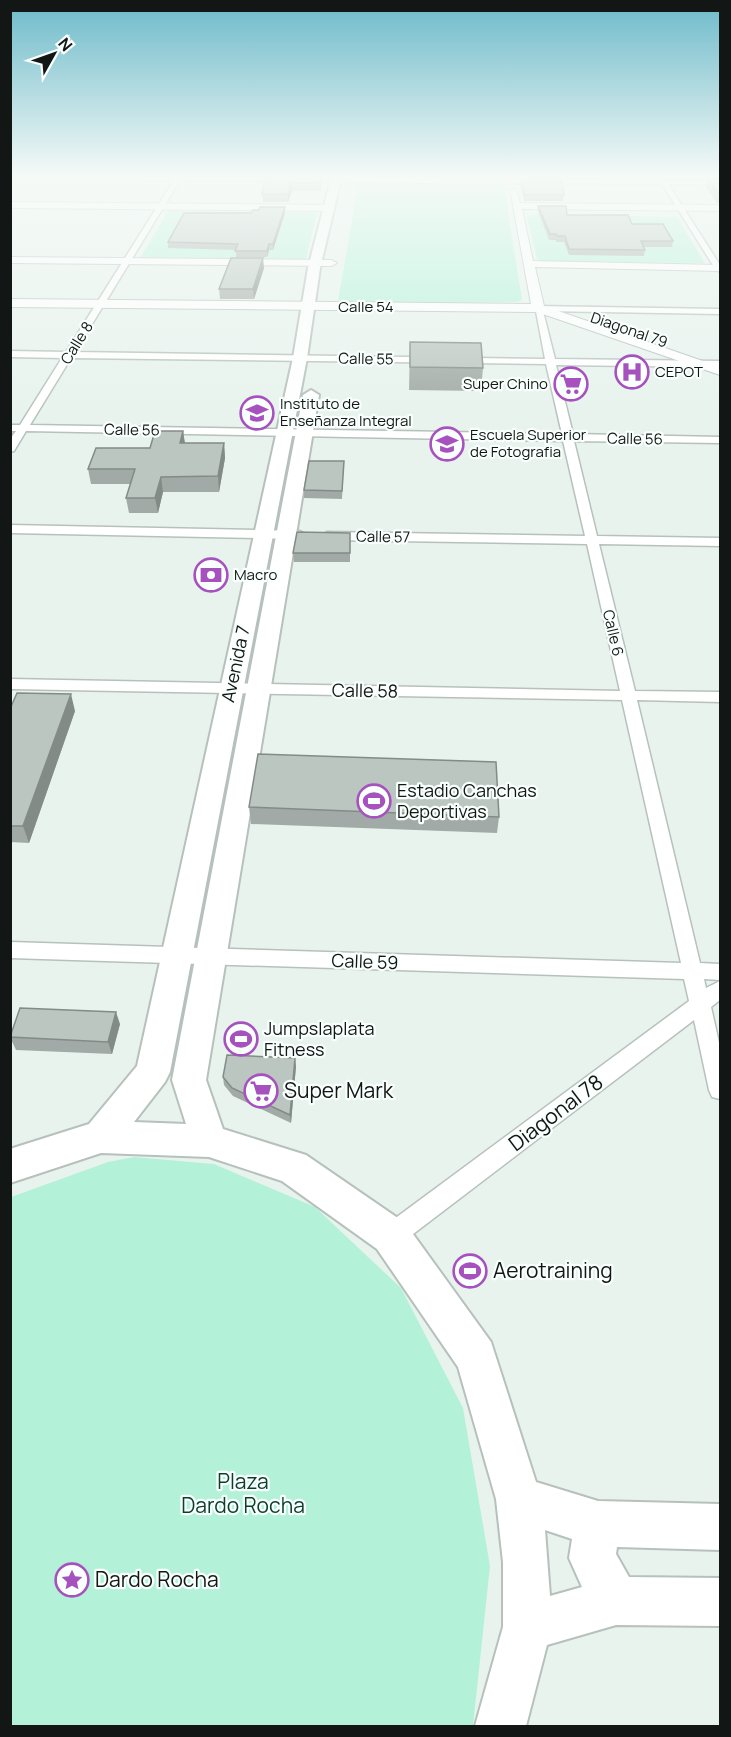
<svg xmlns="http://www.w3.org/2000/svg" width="731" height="1737" font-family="Manrope,sans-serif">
  <rect width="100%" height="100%" fill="#e8f3ee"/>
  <path fill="#b3f2d9" d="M368,184L495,185L504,187L522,300L516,302L350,304L338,301L358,186Z
    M168,211H171L317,213L306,259H303L141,257Z
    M536,214L677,217L705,263L541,261L537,259L527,217Z
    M134,1157L214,1164L315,1207L401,1288L463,1408L490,1566L473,1726H11V1197L108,1162Z"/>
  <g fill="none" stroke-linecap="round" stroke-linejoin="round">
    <defs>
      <path id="street" d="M10,175L337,177L340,179L337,181L180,180L75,352L545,359L535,306L720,309V314L543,311L555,359L720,361V367L556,365L573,434L720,437V443L574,441L597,536L720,538V546L599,544L635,691L720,692V702L637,700L700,963L720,964V980L704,979L706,988L720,981V1000L711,1007L720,1047V1099L712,1097L709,1090L694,1020L400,1244L391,1248L382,1244L379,1236L382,1228L689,1001L684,979L10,958V942L681,963L622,700L10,689V679L620,691L587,544L327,540L321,536L327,532L585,536L563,441L26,431L14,451L10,452V439L16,431H10V425H20L62,358L10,357V351L66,352L174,180L10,179ZM71,358L546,364L562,434L30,425Z
        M505,175H511L513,179L659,180L656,175H662L666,181H720V185L668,184L720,265V272L716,270L662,184L510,183Z
        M10,525L300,531L306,535L300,539L10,533Z"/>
      <path id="secondary" d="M519,175H535L510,184L337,182L332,179L337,176L510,178Z
        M510,189H516L520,203L720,205V211L522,209L533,261L720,265V271L535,267L544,306L720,367V375L537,312L10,307V299L531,304Z
        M10,202L328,205L333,208L328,211L10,208Z
        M10,257L331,260L337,263L331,266L10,263Z"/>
      <path id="primary" d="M332,175H342L320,268L307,358L170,1072L165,1082L134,1122L186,1124L172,1080L303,395L311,390L319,395L206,1080L223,1129L306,1155L405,1223L491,1342L536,1482L598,1501L720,1504V1550L617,1547L616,1554L629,1577L720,1578V1626L616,1625L547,1645L526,1726H475L503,1627V1562L496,1499L458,1367L377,1249L282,1181L209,1157L101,1153L10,1183V1149L89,1124L137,1066L293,358L308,268ZM545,1530L572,1539L569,1558L582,1587L550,1596Z"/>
    </defs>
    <use href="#street" stroke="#b7c1bc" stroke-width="3"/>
    <use href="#secondary" stroke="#b7c1bc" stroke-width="2"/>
    <use href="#primary" stroke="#b7c1bc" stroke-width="4"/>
    <use href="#street" fill="#fff" fill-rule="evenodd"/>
    <use href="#secondary" fill="#fff" fill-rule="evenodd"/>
    <use href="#primary" fill="#fff" fill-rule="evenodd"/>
  </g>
  <path fill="#a1aaa6" d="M266,175H321V191H292L288,202H263L262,194Z
    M720,178V203H717L706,187L708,179Z
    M521,182L564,195L563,201H524L521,188Z
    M538,206L567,215L632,224L673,241L672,247H644L645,250L644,256L569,255L564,242H556V240H549L538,211Z
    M251,213H285L273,250H269L267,257H236V250L168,248V242Z
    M264,268L254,299H220L219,289Z
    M410,342L483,368L481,391L409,390Z
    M183,431L185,443H224L225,458L219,492H163L158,513H129L126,498L131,484H91L88,469L150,448Z
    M344,461L342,499L304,498V490Z
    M350,533V562H294L293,553Z
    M10,709L75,711L29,843L10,842Z
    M249,807L499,817L497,833L251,824Z
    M120,1024L112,1054L16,1050L10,1037Z
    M296,1066L291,1123L233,1096L224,1085L223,1077Z"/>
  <path fill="#838b87" d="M291,183L292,191L288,202V194Z
    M285,207V213L273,250V244Z
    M269,244V250L267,257V251Z
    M263,258L264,268L254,299L253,289Z
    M183,431L185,445L180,443Z
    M224,443L225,458L219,492L218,476Z
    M161,477L163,492L158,513L155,498Z
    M71,694L75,711L29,843L23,826Z
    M116,1012L120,1024L112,1054L108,1042Z
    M295,1058L296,1066L291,1123L290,1115Z"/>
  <path fill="#bbc6c1" stroke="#838b87" stroke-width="1.5" d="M266,175H321L320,183H291L288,194H262Z
    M720,178V194H719L708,179Z
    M530,180H561L564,195H525L521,182Z
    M538,206H566L567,215H628L632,224H663L673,241H641L645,250L569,249L565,236H557L556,234H550Z
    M260,207H285L273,244H269L267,251H235L238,244L168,242L184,213H251L253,210H259Z
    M231,258H263L253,289H219Z
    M410,342L481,343L483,368L410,367Z
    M155,431H183L180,443H224L218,476L161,477L155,498H126L135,469H88L96,448H150Z
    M309,461H344L342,491L304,490Z
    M297,532L350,533V553H293Z
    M17,693L71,694L23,826H10V709Z
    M258,754L496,762L499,817L249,807Z
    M20,1008L116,1012L108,1042L10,1037Z
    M227,1055L295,1058L290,1115L232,1088L223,1077Z"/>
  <linearGradient id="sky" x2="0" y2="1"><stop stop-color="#6dbaca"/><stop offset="0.42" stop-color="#f5faf7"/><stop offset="1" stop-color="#f5faf7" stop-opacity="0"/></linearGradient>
  <rect width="731" height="419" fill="url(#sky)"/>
  <defs>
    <symbol id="hospital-ring" viewBox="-11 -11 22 22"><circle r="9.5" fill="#f8fffc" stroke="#a751bf" stroke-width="1.5"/><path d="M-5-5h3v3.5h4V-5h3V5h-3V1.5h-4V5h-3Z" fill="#a751bf"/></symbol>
    <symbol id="supermarket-ring" viewBox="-11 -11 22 22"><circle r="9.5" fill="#f8fffc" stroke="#a751bf" stroke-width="1.5"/><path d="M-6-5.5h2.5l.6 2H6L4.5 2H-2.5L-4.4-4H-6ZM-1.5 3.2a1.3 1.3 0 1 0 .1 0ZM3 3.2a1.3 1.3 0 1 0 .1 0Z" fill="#a751bf"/></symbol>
    <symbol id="university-ring" viewBox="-11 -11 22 22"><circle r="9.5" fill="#f8fffc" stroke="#a751bf" stroke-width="1.5"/><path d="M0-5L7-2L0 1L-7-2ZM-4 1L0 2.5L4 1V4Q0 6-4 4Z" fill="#a751bf"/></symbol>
    <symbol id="bank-ring" viewBox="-11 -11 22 22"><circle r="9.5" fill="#f8fffc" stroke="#a751bf" stroke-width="1.5"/><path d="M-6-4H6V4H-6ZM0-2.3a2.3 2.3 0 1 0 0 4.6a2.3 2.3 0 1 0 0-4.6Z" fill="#a751bf"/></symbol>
    <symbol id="stadium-ring" viewBox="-11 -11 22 22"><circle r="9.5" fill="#f8fffc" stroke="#a751bf" stroke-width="1.5"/><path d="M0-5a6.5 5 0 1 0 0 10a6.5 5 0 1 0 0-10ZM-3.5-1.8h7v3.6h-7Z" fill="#a751bf"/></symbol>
    <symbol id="sight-ring" viewBox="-11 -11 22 22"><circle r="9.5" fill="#f8fffc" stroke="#a751bf" stroke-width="1.5"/><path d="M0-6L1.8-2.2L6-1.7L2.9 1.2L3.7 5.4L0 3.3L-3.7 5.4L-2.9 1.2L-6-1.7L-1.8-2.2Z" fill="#a751bf"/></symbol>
  </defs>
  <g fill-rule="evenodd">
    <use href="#hospital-ring" x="613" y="353" width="38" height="38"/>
    <use href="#supermarket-ring" x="552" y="365" width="38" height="38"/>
    <use href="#university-ring" x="238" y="394" width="38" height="38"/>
    <use href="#university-ring" x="428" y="425" width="38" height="38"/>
    <use href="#bank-ring" x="192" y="556" width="38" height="38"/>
    <use href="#stadium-ring" x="355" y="782" width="38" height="38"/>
    <use href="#stadium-ring" x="222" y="1020" width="38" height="38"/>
    <use href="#supermarket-ring" x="242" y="1072" width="38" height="38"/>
    <use href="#stadium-ring" x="451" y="1252" width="38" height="38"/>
    <use href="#sight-ring" x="53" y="1561" width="38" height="38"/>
  </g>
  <g text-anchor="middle" stroke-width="4.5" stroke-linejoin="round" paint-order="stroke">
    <g font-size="15" fill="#121614" stroke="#f8fffc">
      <text x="366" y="312">Calle 54</text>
      <text transform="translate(629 330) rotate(19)" y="5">Diagonal 79</text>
      <text transform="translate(77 343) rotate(-58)" y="5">Calle 8</text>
      <text transform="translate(366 359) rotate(1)" y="5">Calle 55</text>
      <text transform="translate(132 430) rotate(1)" y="5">Calle 56</text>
      <text transform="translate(635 439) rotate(1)" y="5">Calle 56</text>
      <text transform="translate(383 537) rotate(1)" y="5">Calle 57</text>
      <text transform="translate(613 633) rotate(77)" y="5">Calle 6</text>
    </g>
    <g font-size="15" fill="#121614" stroke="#f8fffc" text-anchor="start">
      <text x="655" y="377">CEPOT</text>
      <text x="548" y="389" text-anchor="end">Super Chino</text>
      <text x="280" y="409">Instituto de<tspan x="280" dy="17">Enseñanza Integral</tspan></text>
      <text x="470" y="440">Escuela Superior<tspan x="470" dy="17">de Fotografia</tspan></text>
      <text x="234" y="580">Macro</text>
    </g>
    <g font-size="18" fill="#121614" stroke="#f8fffc">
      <text transform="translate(236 664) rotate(-78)" y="6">Avenida 7</text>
      <text transform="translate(365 691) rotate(1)" y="6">Calle 58</text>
      <text transform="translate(365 962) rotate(2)" y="6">Calle 59</text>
    </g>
    <g font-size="18" fill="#121614" stroke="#f8fffc" text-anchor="start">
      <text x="397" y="797">Estadio Canchas<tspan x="397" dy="21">Deportivas</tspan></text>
      <text x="264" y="1035">Jumpslaplata<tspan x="264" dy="21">Fitness</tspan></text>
    </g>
    <g font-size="21" fill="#121614" stroke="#f8fffc" text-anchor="start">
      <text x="284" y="1098">Super Mark</text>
      <text x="493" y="1278">Aerotraining</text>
      <text x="95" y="1587">Dardo Rocha</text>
    </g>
    <g font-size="21" fill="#121614" stroke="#f8fffc">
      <text transform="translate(556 1113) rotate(-37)" y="7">Diagonal 78</text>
    </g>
    <g font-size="21" fill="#0c3d2e" stroke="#f8fffc">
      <text x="243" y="1489">Plaza<tspan x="243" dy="24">Dardo Rocha</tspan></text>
    </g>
  </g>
  <rect width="731" height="1737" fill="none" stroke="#121614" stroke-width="24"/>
  <g transform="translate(54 54) rotate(50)" stroke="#f8fffc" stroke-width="4.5" paint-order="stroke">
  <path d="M0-4.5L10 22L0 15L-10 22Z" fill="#121614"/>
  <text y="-9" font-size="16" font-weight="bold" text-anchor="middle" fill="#121614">N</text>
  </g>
</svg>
